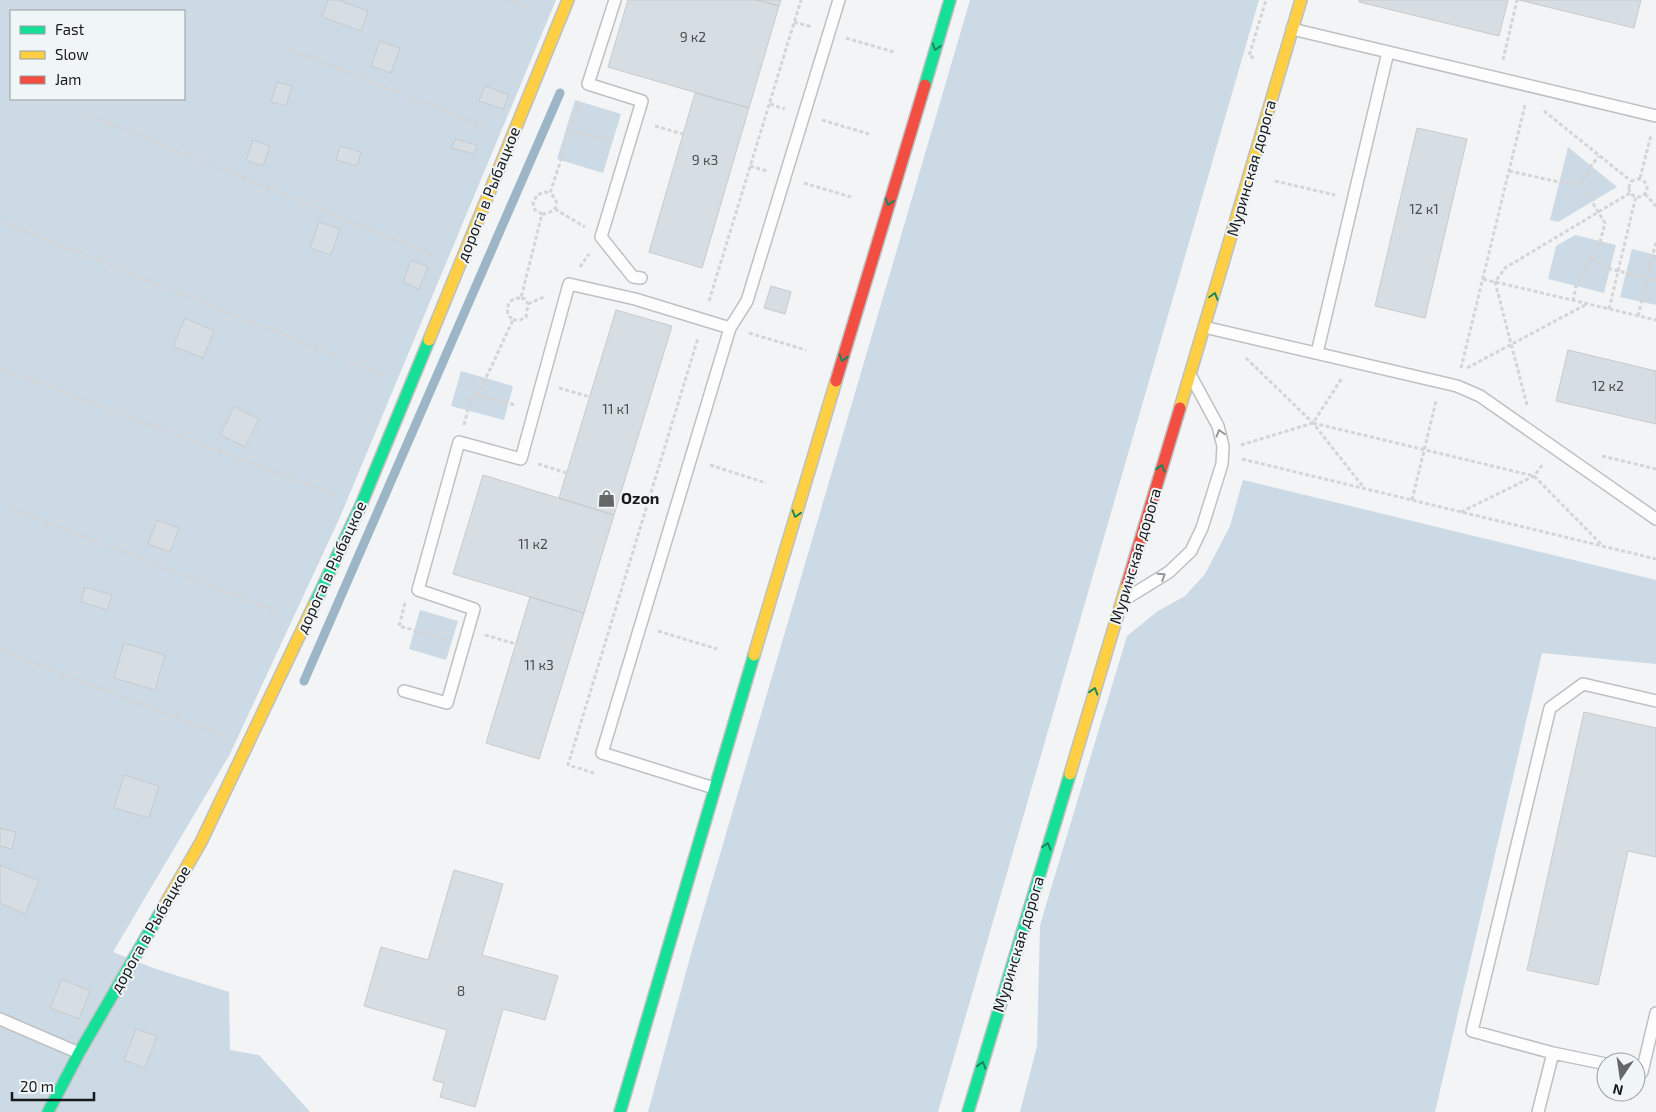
<svg xmlns="http://www.w3.org/2000/svg" width="1656" height="1112" font-family="'Exo 2',sans-serif">
  <rect width="100%" height="100%" fill="#f2f4f6"/>
  <path fill="#ccdae5" fill-rule="evenodd" d="M0,0H556L340,517L230,754L113,952L153,968L229,992L230,1050L259,1055L310,1112H0ZM11,11H184V99H11Z
    M970,0H1259L938,1112H648L692,950Z
    M575,100L621,114L603,173L557,159Z
    M1568,147L1617,187L1558,222L1550,220Z
    M1575,235L1616,245L1604,293L1548,279L1556,246Z
    M1632,249L1656,255V305L1620,297Z
    M461,371L513,386L504,420L451,406Z
    M1243,480L1656,580V664L1542,653L1435,1112H1020L1037,1046L1040,925L1127,636L1158,611L1185,596L1205,574L1230,526Z
    M420,610L458,621L446,660L409,649Z"/>
  <g fill="none" stroke-linecap="round" stroke-linejoin="round">
    <path stroke="#9db6c7" stroke-width="9" d="M304,681L560,93"/>
  </g>
  <path fill="#d7dee3" stroke="#c8cacc" d="M328,0H338L368,11L361,31L322,17Z
    M628,0H757L779,6L749,108L608,67Z
    M757,0H781L779,6Z
    M1359,0H1508L1499,36L1359,2Z
    M1519,0H1641L1634,28Z
    M380,41L400,48L391,73L371,66Z
    M277,82L292,86L286,106L271,102Z
    M485,86L509,95L503,109L479,101Z
    M695,93L749,108L702,268L649,252Z
    M1417,128L1467,139L1425,318L1375,306Z
    M455,139L477,145L474,154L452,148Z
    M253,140L270,146L263,166L246,160Z
    M340,146L361,152L357,166L336,160Z
    M319,222L340,229L331,255L310,248Z
    M411,260L428,267L419,289L403,282Z
    M771,286L791,292L785,314L764,308Z
    M616,310L672,326L614,515L559,498Z
    M185,318L214,331L203,358L173,346Z
    M1568,350L1656,371V424L1556,401Z
    M234,407L259,419L245,447L220,435Z
    M483,475L614,515L584,613L453,574Z
    M157,520L179,528L170,552L148,544Z
    M85,587L112,595L107,610L81,602Z
    M530,597L584,613L539,759L486,743Z
    M124,643L165,655L155,690L114,678Z
    M1584,712L1656,728V857L1628,851L1598,985L1527,970Z
    M124,775L159,786L149,818L114,808Z
    M0,828L16,832L12,849L0,846Z
    M0,865L39,881L25,914L0,903Z
    M454,870L503,884L482,955L558,976L545,1020L503,1009L475,1107L440,1097L444,1083L433,1080L447,1030L364,1006L381,947L428,960Z
    M62,979L90,991L79,1019L50,1008Z
    M136,1029L157,1036L145,1068L124,1060Z"/>
  <g fill="none" stroke-linecap="round" stroke-linejoin="round">
    <defs>
      <path id="lane" d="M615,0L588,84L642,101L601,237L633,277L641,278
        M1292,29L1656,116
        M1204,327L1457,386L1480,396L1656,519
        M1317,353L1388,52
        M1127,598L1169,572L1191,551L1202,528L1222,464L1223,446L1218,426L1192,378
        M404,691L447,703L474,609L418,590L459,442L521,459L569,284L635,299L730,328
        M714,788L602,753L730,328L747,301L839,0
        M0,1019L79,1053
        M1606,1064L1553,1053L1472,1031L1550,708L1583,684L1656,701
        M1636,1071L1642,1072L1656,1013
        M1538,1112L1553,1053"/>
      <path id="fast" d="M925,85L950,0
        M314,605L361,505L429,340
        M48,1112L79,1053L163,908
        M620,1112L754,655
        M968,1112L1070,774"/>
      <path id="slow" d="M429,340L568,0
        M1180,408L1301,0
        M754,655L836,381
        M1070,774L1127,584
        M163,908L201,842L314,605"/>
      <path id="jam" d="M836,381L925,85
        M1127,584L1180,408"/>
    </defs>
    <use href="#lane" stroke="#bec0c1" stroke-width="14"/>
    <use href="#fast" stroke="#bec0c1" stroke-width="14"/>
    <use href="#slow" stroke="#bec0c1" stroke-width="14"/>
    <use href="#jam" stroke="#bec0c1" stroke-width="14"/>
    <path stroke="#d5d5d6" stroke-width="3" stroke-dasharray="4 2.5" stroke-linecap="butt" d="M507,0L534,11
      M794,22L812,27
      M846,38L894,52
      M287,48L487,128
      M1254,58L1249,56L1266,0
      M1503,60L1517,0
      M770,104L785,109
      M79,111L435,256
      M1544,111L1631,181
      M822,120L869,134
      M655,126L683,134
      M570,130L610,141
      M750,166L767,171
      M1509,171L1559,182L1581,184
      M1640,178L1651,135
      M1629 188a9 9 0 1 1 18 0a9 9 0 1 1-18 0Z
      M1275,181L1335,195
      M804,183L851,197
      M1645,194L1656,206
      M555,209L585,227
      M542,214C556,213 562,203 550,193
      M0,221L386,376
      M1591,259L1610,269L1656,280
      M580,267L589,254
      M1483,279L1656,320
      M709,301L801,0
      M1573,301L1576,286L1600,242L1605,223L1581,184L1591,166L1599,156
      M528,304L546,296
      M1609,309L1636,196
      M1638,316L1656,242
      M513,320H520L526,317L528,304L525,299L521,298
      M749,333L806,350
      M1246,358L1313,423L1364,488
      M0,368L336,495
      M1461,368L1525,105
      M1467,368L1587,304
      M559,388L590,397
      M478,395L513,320L508,315C506,304 510,298 521,298L542,214L535,210L533,203L537,195L545,192L550,193L580,102
      M1527,405L1495,282L1505,268L1630,193
      M1313,423L1534,476L1603,546
      M464,425L472,394L515,405
      M1241,445L1313,423L1342,378
      M1602,456L1656,469
      M1242,459L1656,559
      M538,464L567,473
      M710,465L766,483
      M1412,500L1436,401
      M8,507L281,613
      M1461,512L1534,476L1543,464
      M405,603L399,626L446,639
      M658,631L717,649
      M485,635L516,644
      M0,650L221,735
      M594,773L568,765L698,338"/>
    <use href="#lane" stroke="#fdfdfe" stroke-width="11"/>
    <use href="#fast" stroke="#16e098" stroke-width="11"/>
    <use href="#slow" stroke="#ffcf43" stroke-width="11"/>
    <use href="#jam" stroke="#f24e42" stroke-width="11"/>
  </g>
  <defs><path id="oneway-chevron" d="M-2-3.5L2.5 0L-2 3.5" fill="none" stroke-width="1.6" stroke-linecap="round" stroke-linejoin="round" transform="scale(1.25)"/></defs>
  <g stroke="#178760">
    <use href="#oneway-chevron" transform="translate(936 47) rotate(107)"/>
    <use href="#oneway-chevron" transform="translate(889 202) rotate(107)"/>
    <use href="#oneway-chevron" transform="translate(1214 296) rotate(-74)"/>
    <use href="#oneway-chevron" transform="translate(843 358) rotate(107)"/>
    <use href="#oneway-chevron" transform="translate(1161 468) rotate(-73)"/>
    <use href="#oneway-chevron" transform="translate(796 514) rotate(107)"/>
    <use href="#oneway-chevron" transform="translate(1094 691) rotate(-73)"/>
    <use href="#oneway-chevron" transform="translate(1047 846) rotate(-73)"/>
    <use href="#oneway-chevron" transform="translate(982 1065) rotate(-73)"/>
  </g>
  <g stroke="#969798">
    <use href="#oneway-chevron" transform="translate(1220 433) rotate(-106)"/>
    <use href="#oneway-chevron" transform="translate(1162 576) rotate(-33)"/>
  </g>
  <defs>
    <symbol id="shop-bare" viewBox="-9 -9 18 18"><path d="M-5-2.5h2.3a2.7 3.5 0 0 1 5.4 0H5L5.5 6h-11ZM-1.5-2.5h3a1.5 2.3 0 0 0-3 0Z" fill="#646668" stroke="#f0f5f8" stroke-width="2.5" paint-order="stroke"/></symbol>
  </defs>
  <g fill-rule="evenodd">
    <use href="#shop-bare" x="594" y="486" width="25" height="25"/>
  </g>
  <g text-anchor="middle" stroke-width="4" stroke-linejoin="round" paint-order="stroke">
    <g font-size="14" fill="#4b4e50">
      <text x="693" y="42">9 к2</text>
      <text x="705" y="165">9 к3</text>
      <text x="1424" y="214">12 к1</text>
      <text x="1608" y="391">12 к2</text>
      <text x="616" y="414">11 к1</text>
      <text x="533" y="549">11 к2</text>
      <text x="539" y="670">11 к3</text>
      <text x="461" y="996">8</text>
    </g>
    <g font-size="16" fill="#181a1b" stroke="#f0f5f8">
      <text transform="translate(1251 168) rotate(-74)" y="6">Муринская дорога</text>
      <text transform="translate(488 194) rotate(-68)" y="6">дорога в Рыбацкое</text>
      <text transform="translate(1135 556) rotate(-73)" y="6">Муринская дорога</text>
      <text transform="translate(331 567) rotate(-65)" y="6">дорога в Рыбацкое</text>
      <text transform="translate(150 929) rotate(-60)" y="6">дорога в Рыбацкое</text>
      <text transform="translate(1018 944) rotate(-73)" y="6">Муринская дорога</text>
    </g>
    <g font-size="16" font-weight="bold" fill="#181a1b" stroke="#f0f5f8" text-anchor="start">
      <text x="621" y="504">Ozon</text>
    </g>
  </g>
  <rect x="10" y="10" width="175" height="90" fill="#f0f5f8" stroke="#9a9da0"/>
  <rect x="20" y="26" width="25" height="8" fill="#16e098" stroke="#9a9da0"/>
  <text x="55" y="35" font-size="15" fill="#181a1b">Fast</text>
  <rect x="20" y="51" width="25" height="8" fill="#ffcf43" stroke="#9a9da0"/>
  <text x="55" y="60" font-size="15" fill="#181a1b">Slow</text>
  <rect x="20" y="76" width="25" height="8" fill="#f24e42" stroke="#9a9da0"/>
  <text x="55" y="85" font-size="15" fill="#181a1b">Jam</text>
  <g transform="translate(1621 1077) rotate(193)"><circle r="24" fill="#f0f5f8" stroke="#9a9da0"/>
  <path d="M0-4L9 19L0 12L-9 19Z" fill="#646668"/>
  <text y="-8" font-size="14" font-weight="bold" text-anchor="middle" fill="#181a1b">N</text>
  </g>
  <path d="M12 1092v8h82v-8" fill="none" stroke="#181a1b" stroke-width="2.5"/>
  <text x="20" y="1092" font-size="15" fill="#181a1b" stroke="#f0f5f8" stroke-width="4" paint-order="stroke">20 m</text>
</svg>
